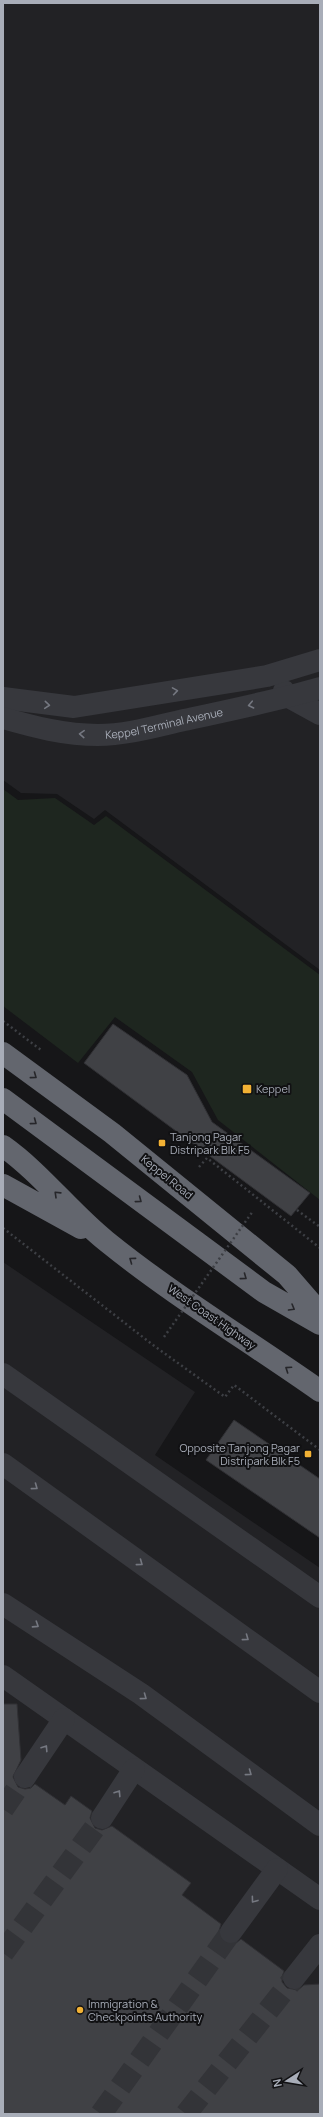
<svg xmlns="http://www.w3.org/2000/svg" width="323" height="2117" font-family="Manrope,sans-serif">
  <rect width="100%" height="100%" fill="#161618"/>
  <path fill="#222225" d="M3,3H320V970L105,810L94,819L57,794L21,793L3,780Z
    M3,1262L195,1392L155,1455L320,1568V2114H3Z"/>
  <path fill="#1e261f" d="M3,789L18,800L55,798L94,825L106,816L320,975V1200L218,1120L192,1072L115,1017L78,1063L3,1006Z"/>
  <path fill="#404145" stroke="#303034" d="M113,1024L187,1075L212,1122L310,1193L291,1216L84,1063Z
    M234,1420L320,1479V1538L206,1460Z
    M3,1704H17L21,1760L13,1777L18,1787L25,1789L31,1788L35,1784L65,1805L71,1796L92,1811L90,1818L95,1828L102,1830L112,1826L191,1883L182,1895L221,1924L219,1931L223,1942L230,1944L236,1943L241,1939L284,1971L282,1977V1982L287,1988L298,1990L304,1985L320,1984V2114H3Z"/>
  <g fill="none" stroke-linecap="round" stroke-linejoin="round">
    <path stroke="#333438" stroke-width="22" stroke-dasharray="22 11" stroke-linecap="butt" d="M3,1809L25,1777
      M3,1953L102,1818
      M101,2114L231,1932
      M186,2114L294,1978"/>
    <path stroke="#3d3f44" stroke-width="2.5" stroke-dasharray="2 3" stroke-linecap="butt" d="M3,1021L41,1050
      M199,1167L207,1158L320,1248
      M297,1210L320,1227
      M3,1228L153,1345L225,1397L234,1385L320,1450"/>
    <g stroke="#37383d" stroke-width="22">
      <path d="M284,691L289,697L320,714"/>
      <path d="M3,698L74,707L267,676L320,660"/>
      <path id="s1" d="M3,718C34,727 65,735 98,735C127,735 157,726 184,720C230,710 275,701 320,688"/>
      <path d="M3,1374L320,1597"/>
      <path d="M3,1464L320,1692"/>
      <path d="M3,1604L141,1694L320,1825"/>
      <path d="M3,1676L320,1899"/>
      <path d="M25,1777L64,1719"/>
      <path d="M102,1818L134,1769"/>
      <path d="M231,1932L277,1869"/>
      <path d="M294,1978L320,1945"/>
    </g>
    <path stroke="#63666e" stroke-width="22" d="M3,1053L112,1133L287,1275L320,1313
      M3,1099L264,1292L320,1324
      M3,1146C41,1173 70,1212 106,1241C174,1296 249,1341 320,1391
      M3,1185L81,1228"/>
    <path stroke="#3d3f44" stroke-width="2.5" stroke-dasharray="2 3" stroke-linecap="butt" d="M164,1337L253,1211"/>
  </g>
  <defs><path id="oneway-chevron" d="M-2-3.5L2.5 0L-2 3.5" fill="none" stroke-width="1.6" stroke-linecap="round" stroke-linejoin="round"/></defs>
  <g stroke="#757881">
    <use href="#oneway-chevron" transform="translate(175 691) rotate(-9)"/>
    <use href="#oneway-chevron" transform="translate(47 705) rotate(5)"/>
    <use href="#oneway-chevron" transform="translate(251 705) rotate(168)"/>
    <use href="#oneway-chevron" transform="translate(82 734) rotate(-177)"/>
    <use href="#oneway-chevron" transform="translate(35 1487) rotate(36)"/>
    <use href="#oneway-chevron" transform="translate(140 1563) rotate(36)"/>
    <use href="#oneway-chevron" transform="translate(36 1625) rotate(33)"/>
    <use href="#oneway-chevron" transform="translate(246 1638) rotate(36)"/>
    <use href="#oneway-chevron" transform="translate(144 1697) rotate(36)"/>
    <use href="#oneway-chevron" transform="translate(45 1748) rotate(-57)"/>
    <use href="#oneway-chevron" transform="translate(249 1773) rotate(36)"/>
    <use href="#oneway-chevron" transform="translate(118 1793) rotate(-57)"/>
    <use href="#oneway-chevron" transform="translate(254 1900) rotate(126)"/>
  </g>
  <g stroke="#26262a">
    <use href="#oneway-chevron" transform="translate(34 1076) rotate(36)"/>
    <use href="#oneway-chevron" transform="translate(34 1122) rotate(37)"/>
    <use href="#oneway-chevron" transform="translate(57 1194) rotate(-136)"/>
    <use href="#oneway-chevron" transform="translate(139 1200) rotate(37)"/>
    <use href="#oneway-chevron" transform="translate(132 1260) rotate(-144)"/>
    <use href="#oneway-chevron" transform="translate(244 1277) rotate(36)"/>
    <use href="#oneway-chevron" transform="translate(292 1308) rotate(30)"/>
    <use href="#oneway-chevron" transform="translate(288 1369) rotate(-146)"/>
  </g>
  <g fill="#f2b134" stroke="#111113" stroke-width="1.5">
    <rect x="242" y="1084" width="10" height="10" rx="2"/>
    <rect x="158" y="1139" width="8" height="8" rx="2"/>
    <rect x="304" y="1450" width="8" height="8" rx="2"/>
    <circle cx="80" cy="2010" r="4"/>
  </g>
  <g text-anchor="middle" stroke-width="4" stroke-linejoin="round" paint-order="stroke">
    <g font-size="11" fill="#a8adb8" stroke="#111113">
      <text dy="4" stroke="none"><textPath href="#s1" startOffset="164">Keppel Terminal Avenue</textPath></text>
      <text transform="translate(167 1177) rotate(39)" y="4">Keppel Road</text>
      <text transform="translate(212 1317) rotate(35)" y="4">West Coast Highway</text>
    </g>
    <g font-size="11" fill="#a8adb8" stroke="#111113" text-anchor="start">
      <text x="256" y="1093">Keppel</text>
      <text x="170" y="1141">Tanjong Pagar<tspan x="170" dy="13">Distripark Blk F5</tspan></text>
      <text x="300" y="1452" text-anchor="end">Opposite Tanjong Pagar<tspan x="300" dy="13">Distripark Blk F5</tspan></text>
      <text x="88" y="2008">Immigration &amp;<tspan x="88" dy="13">Checkpoints Authority</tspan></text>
    </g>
  </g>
  <rect width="323" height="2117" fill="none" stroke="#a8adb8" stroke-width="8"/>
  <g transform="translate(287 2081) rotate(258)" stroke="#111113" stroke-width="3" paint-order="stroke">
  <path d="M0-3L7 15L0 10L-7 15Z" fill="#a8adb8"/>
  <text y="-6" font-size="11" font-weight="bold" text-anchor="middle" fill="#a8adb8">N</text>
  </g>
</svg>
